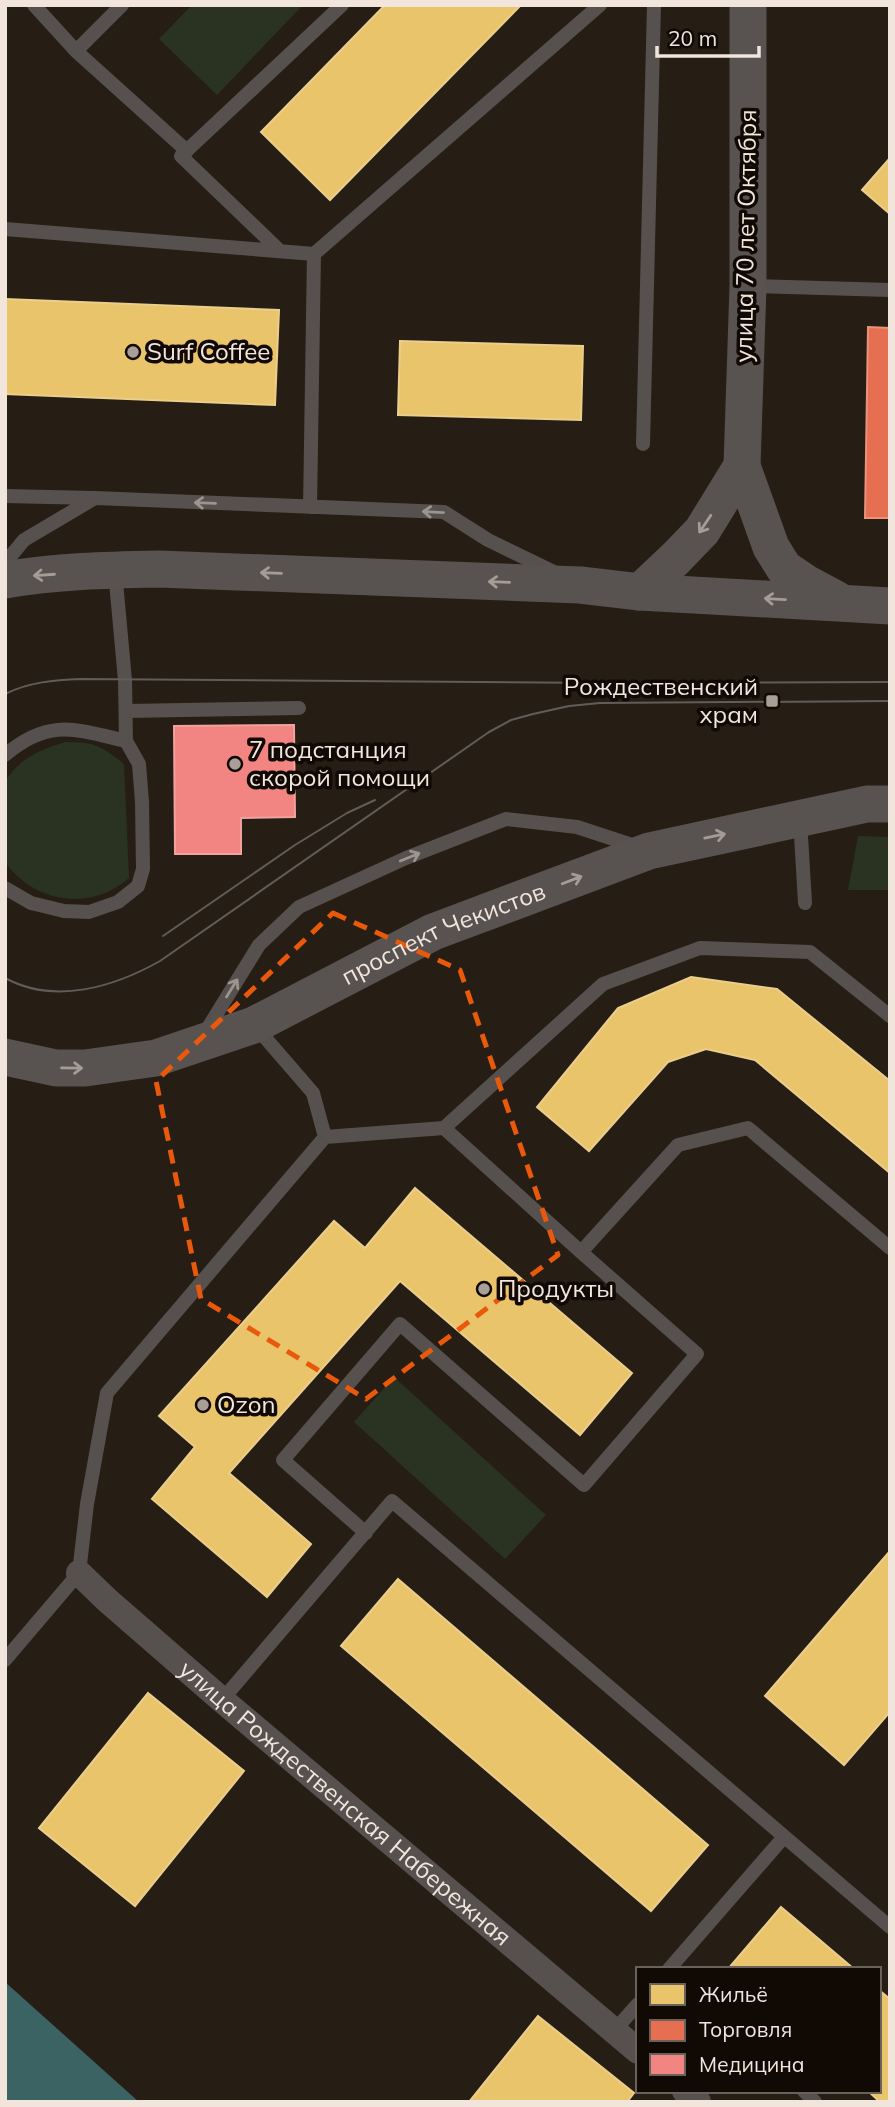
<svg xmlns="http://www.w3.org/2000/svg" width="895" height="2107" font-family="Mulish,sans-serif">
  <rect width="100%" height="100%" fill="#261d15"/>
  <path fill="#2a3222" d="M192,5H303L217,95L159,39Z
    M65,742C95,742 100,745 124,764L129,878C91,912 34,903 5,862V782C18,759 41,749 65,742Z
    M858,836L890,837V890H848Z
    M394,1377L546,1515L505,1559L354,1422Z"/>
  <path fill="#3b6364" d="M5,1982L139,2102H5Z"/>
  <path fill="#e9c46a" stroke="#ebce8c" stroke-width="2" d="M385,5H521L330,200L261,132Z
    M890,158V214L862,190Z
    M5,299L279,310L275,405L5,394Z
    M400,341L583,346L581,420L398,415Z
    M691,977L777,989L890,1081V1173L755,1060L706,1049L668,1062L589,1151L537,1107L618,1008Z
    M415,1188L632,1373L580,1435L400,1281L229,1473L311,1544L267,1597L152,1499L195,1447L159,1416L334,1221L365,1248Z
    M890,1551V1712L844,1765L765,1696Z
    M398,1579L708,1845L651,1911L341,1646Z
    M148,1693L244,1771L135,1906L39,1828Z
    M781,1907L854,1969H728Z
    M879,1990L890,1999V2102H880L868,2091H879Z
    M538,2016L634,2093L627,2102H469Z"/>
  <path fill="#e76f51" stroke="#ea927b" stroke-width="2" d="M868,327L890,328V518H865Z"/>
  <path fill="#f28482" stroke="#f2a19d" stroke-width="2" d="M294,725L295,817L241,818V854H175L174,726Z"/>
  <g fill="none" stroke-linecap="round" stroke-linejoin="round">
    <path stroke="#56514e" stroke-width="14" d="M34,5L76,51L187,151
      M76,51L122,5
      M5,229L314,254L310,507
      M280,251L181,156L342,5
      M314,254L600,5
      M749,286L890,290
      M643,444L654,5
      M5,496L94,498
      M5,563L24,540L95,498L444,512L488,540L554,572
      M126,711L299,708
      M5,755C49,718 75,729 126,741
      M800,819L805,903
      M5,888L31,903L64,911L89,912L118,902L138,886L143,869L142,802L139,764L126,741L125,680L115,571
      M203,1036L259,945L299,907L406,858L506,819L577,827L638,847
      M444,1128L581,1252L678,1145L748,1128L890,1248
      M325,1137L444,1128L603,984L700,948L810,952L890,1016
      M366,1533L283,1460L400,1324L584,1485L697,1354L581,1252
      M5,1660L79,1573L87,1504L107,1393L325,1137L313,1093L255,1026
      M222,1700L392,1501L890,1927
      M669,1969L784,1837
      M614,2031L638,2004
      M804,2091L815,2102"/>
    <g stroke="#56514e" stroke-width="26">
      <path id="s1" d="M79,1573L107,1600L222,1700L638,2051"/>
      <path d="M685,2091L698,2102"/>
    </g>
    <g stroke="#585350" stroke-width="37">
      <path d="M748,5V286L742,466L771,547L784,568L806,583L836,599"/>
      <path d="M5,580C56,571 108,570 159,569L580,585L640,592L890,606"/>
      <path d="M640,592L676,558L702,531L742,466"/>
      <path id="s2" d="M5,1057L56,1068H85L156,1058L254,1025L433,932L649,851L867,804H890"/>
    </g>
    <path stroke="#625c59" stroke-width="2" d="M5,694C29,682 55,680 81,679L604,683L890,682
      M163,936L295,845L347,813L375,800
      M5,978C55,1005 114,987 160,961L489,732L511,720L533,714L569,706L600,703L890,701"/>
  </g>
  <defs><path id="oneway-shaft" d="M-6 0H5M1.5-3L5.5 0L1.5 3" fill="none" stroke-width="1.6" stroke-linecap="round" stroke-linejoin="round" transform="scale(1.75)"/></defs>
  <g stroke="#9c948e">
    <use href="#oneway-shaft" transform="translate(205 503) rotate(-178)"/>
    <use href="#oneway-shaft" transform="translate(433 512) rotate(-177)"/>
    <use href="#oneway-shaft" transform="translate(410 857) rotate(-22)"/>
    <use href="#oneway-shaft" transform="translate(232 988) rotate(-58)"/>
  </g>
  <g stroke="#a49c96">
    <use href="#oneway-shaft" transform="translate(705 524) rotate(124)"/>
    <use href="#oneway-shaft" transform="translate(271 573) rotate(-178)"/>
    <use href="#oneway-shaft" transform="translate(44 575) rotate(176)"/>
    <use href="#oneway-shaft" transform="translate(499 582) rotate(-178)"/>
    <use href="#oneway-shaft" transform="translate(775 599) rotate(-177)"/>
    <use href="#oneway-shaft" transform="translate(715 836) rotate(-12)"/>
    <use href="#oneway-shaft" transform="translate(572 880) rotate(-21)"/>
    <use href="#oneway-shaft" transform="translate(72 1068) rotate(1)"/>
  </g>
  <path fill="none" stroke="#e8590c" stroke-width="5" stroke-dasharray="14 9" stroke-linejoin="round" d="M333,913L460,970L558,1255L366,1399L201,1299L156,1081Z"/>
  <g fill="#aa9f96" stroke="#100904" stroke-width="2.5">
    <circle cx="133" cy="352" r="7"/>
    <rect x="765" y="694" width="14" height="14" rx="3.5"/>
    <circle cx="235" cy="764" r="7"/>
    <circle cx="484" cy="1289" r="7"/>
    <circle cx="203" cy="1405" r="7"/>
  </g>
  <g text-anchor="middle" stroke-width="7" stroke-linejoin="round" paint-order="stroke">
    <g font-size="24" fill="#f1e5dc" stroke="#100904">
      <text transform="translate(746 236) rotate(-89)" y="8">улица 70 лет Октября</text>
      <text dy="8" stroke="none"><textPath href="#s2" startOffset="467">проспект Чекистов</textPath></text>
      <text dy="8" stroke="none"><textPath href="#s1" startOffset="352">улица Рождественская Набережная</textPath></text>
    </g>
    <g font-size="24" fill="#f1e5dc" stroke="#100904" text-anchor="start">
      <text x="147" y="360">Surf Coffee</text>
      <text x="758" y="695" text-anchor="end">Рождественский<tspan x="758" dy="28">храм</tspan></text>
      <text x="249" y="758">7 подстанция<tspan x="249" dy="28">скорой помощи</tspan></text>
      <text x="498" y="1297">Продукты</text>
      <text x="217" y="1413">Ozon</text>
    </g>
  </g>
  <rect width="895" height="2107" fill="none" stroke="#f1e5dc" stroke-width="14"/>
  <rect x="636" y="1967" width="245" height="126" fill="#100904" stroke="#6a615a" stroke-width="2"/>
  <rect x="650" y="1984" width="35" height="21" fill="#e9c46a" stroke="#6a615a" stroke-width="2"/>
  <text x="699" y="2002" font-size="21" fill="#f1e5dc">Жильё</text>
  <rect x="650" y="2020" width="35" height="21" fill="#e76f51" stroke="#6a615a" stroke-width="2"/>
  <text x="699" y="2037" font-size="21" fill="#f1e5dc">Торговля</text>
  <rect x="650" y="2054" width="35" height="21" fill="#f28482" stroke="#6a615a" stroke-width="2"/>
  <text x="699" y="2072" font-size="21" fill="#f1e5dc">Медицина</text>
  <path d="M657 46v10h102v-10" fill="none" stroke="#f1e5dc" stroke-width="3.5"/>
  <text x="668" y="46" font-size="21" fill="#f1e5dc" stroke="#100904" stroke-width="5" paint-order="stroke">20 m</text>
</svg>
